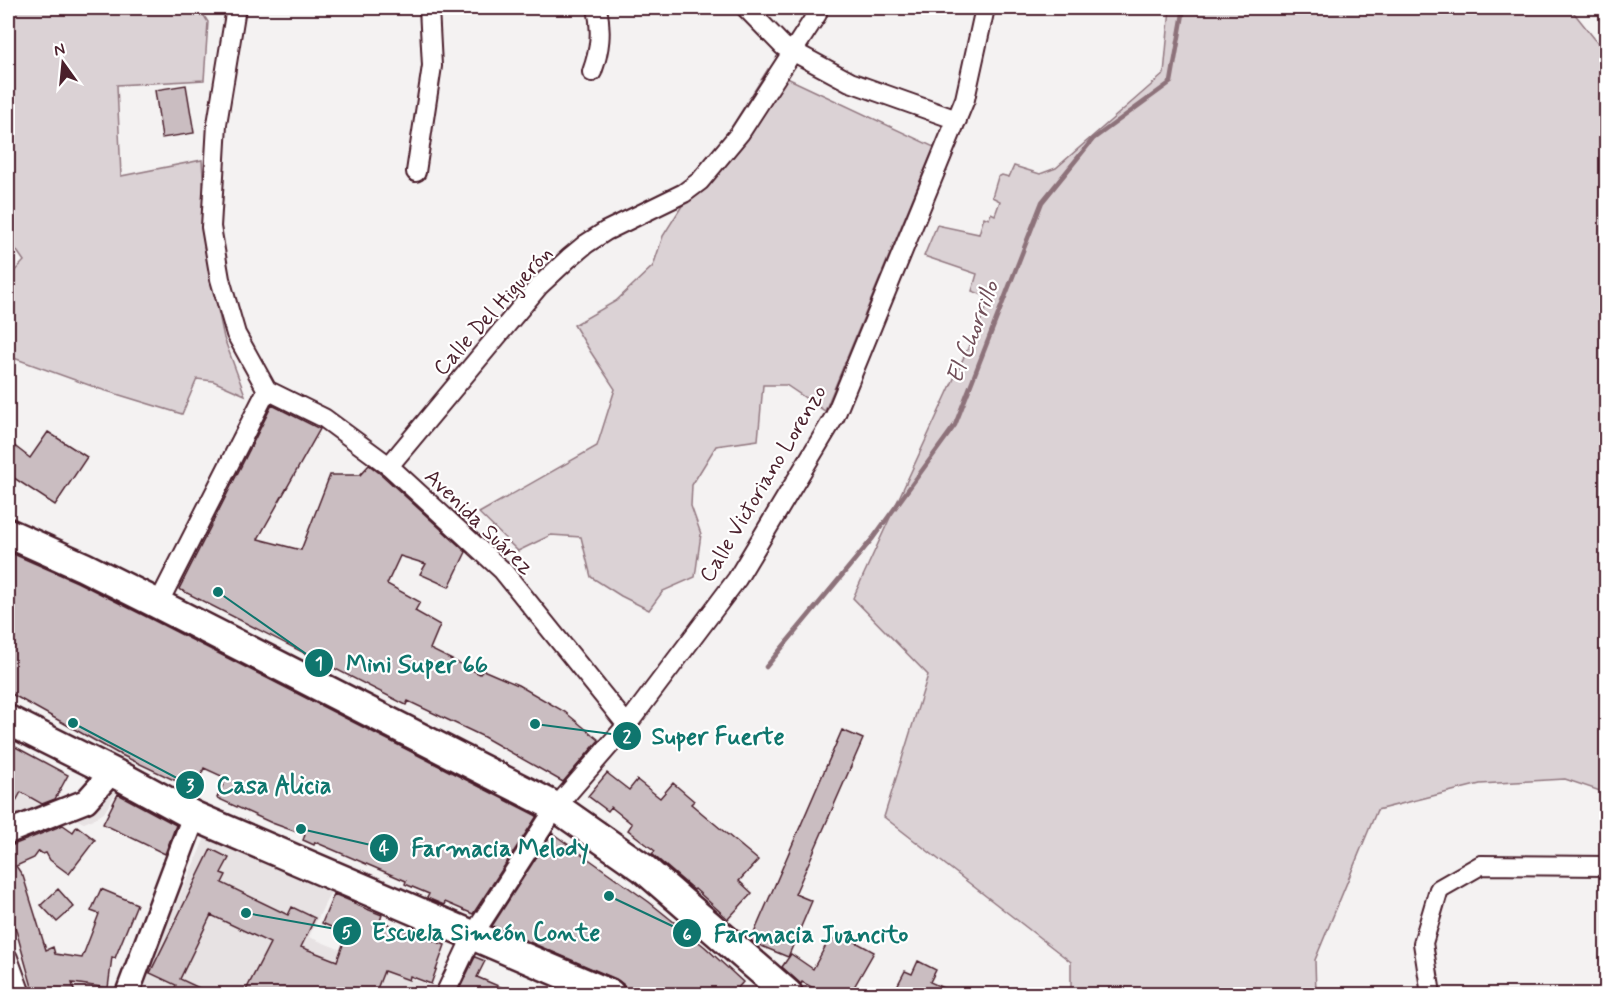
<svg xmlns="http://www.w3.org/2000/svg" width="1614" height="1002" font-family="Mynerve,sans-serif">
  <rect width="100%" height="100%" fill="#f4f2f2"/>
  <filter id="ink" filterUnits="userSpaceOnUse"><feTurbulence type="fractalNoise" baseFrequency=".0167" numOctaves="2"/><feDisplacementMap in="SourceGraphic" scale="12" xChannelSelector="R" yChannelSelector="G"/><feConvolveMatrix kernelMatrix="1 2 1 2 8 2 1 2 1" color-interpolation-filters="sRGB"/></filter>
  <g filter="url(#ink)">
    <path fill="#e7e2e3" d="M90,778L116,793L104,813L94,819L84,823L66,815L8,840V816H9L21,794L51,810L78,797Z
      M208,831L332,889L309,937L425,984L421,994H137Z"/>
    <path fill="#dbd2d5" stroke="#927880" stroke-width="1.5" d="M8,8H199L208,22L204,80L117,85L121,176L202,160L208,262L224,338L245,395L213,381L197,379L182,414L100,389L8,356V278L24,261L8,238V76L9,73L8,72Z
      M1170,8H1570L1606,53V793L1565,779L1480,784L1377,810L1315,960L1316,994H1071V962L884,817L928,675L853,598L991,298L972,291L977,274L924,256L937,225L979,234L984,217L989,219L991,213L995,215L1000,201L992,197L998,177L1002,175L1009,177L1014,166L1040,174L1056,168L1164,74Z
      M768,69L934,147L825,411L786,385H763L758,440L716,446L692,485L691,506L701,534L695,577L663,591L649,610L621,596L591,577L581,537L551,535L518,551L479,513L597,446L615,389L590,351L574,325L616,301L653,266L663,236Z"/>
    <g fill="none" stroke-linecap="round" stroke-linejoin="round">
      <path stroke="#8d727a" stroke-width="4.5" d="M766,667L873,538L955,425L1042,202L1093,139L1171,82L1184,8"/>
    </g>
    <path fill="#cabdc1" stroke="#4a1f2b" stroke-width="1.5" d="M186,85L194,133L162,138L155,90Z
      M272,405L320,429L258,539L301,550L330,475H360L369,465L382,475L466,552L449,587L420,574L426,564L400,556L387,584L420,602L415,611L440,625L430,649L480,674L483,670L518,685L565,712L599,740L563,782L482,736L408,701L406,705L179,589Z
      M48,432L87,457L55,505L8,474V441L30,458Z
      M9,552L77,582L151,619L537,816L473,914L445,902L444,905L427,898L429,894L405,884L406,881L315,842L314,845L303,840L305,835L272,823L217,798L226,778L204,768L195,790L117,753L8,692V555Z
      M842,730L863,739L795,894L812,901L788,957L754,943L751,940Z
      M8,743L68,775L55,799L42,804L21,792L8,816Z
      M607,773L629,790L637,780L660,798L673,783L694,801L691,804L758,860L739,881L752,893L728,919L695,889L694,890L652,854L655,851L628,830L632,824L611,807L608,811L588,796Z
      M118,794L176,825L165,854L103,824Z
      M63,825L73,832L77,826L95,840L69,874L50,860L46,853L43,854L39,851L34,858L16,866L23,876L46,950L53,947L55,954L82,958L99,914L91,911L101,889L137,904L115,958L112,957L108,988L72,983L75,994H34L14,923L8,925V845H13Z
      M552,833L649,902L705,947L743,982L737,989L743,994H634L626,991L623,984L616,979L492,926Z
      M211,849L229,858L221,873L226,875L222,883L288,915L292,907L315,918L301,947L337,961L347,934L322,923L334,894L355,903L354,904L382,915L380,921L445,945L431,984L410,976L409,980L384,971L375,994H244L270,943L211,915L180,979L212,994H172L176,985L150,973Z
      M58,889L74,907L57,922L41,905Z
      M843,935L874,952L850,994H825L802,982L801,984L782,967L791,954L813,969L830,938L839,943Z
      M475,957L485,961L477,977L517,994H457Z
      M918,961L936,970L930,982L956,994H893L905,971L912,974Z"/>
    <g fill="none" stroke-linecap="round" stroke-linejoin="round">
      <defs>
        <path id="minor" d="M236,8L217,124L211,227L220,279L236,334L267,390
          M746,8L783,46L850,82L957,120
          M592,72C600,50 602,31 597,8
          M416,172L432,66L429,8
          M267,390L324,418L389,466L503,571L627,725
          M389,466L539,286L569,258L586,244L606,231L684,193L700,181L740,133L817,14V8
          M158,604L267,390
          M8,958L21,994
          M445,994L473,935L556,807L627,725L737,579L835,416L965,99L985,8
          M1431,994L1423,943L1439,889L1481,865L1606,866"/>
        <path id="tertiary" d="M8,832L86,801L112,772
          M127,994L194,816"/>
        <path id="primary" d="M8,533L84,567L158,604L556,807L643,868L788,994
          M8,720L126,779L194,816L610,994"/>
      </defs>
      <use href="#minor" stroke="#4a1f2b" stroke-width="22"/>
      <use href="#tertiary" stroke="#4a1f2b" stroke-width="27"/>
      <use href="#primary" stroke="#4a1f2b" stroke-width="33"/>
      <use href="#minor" stroke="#fff" stroke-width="18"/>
      <use href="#tertiary" stroke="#fff" stroke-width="22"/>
      <use href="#primary" stroke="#fff" stroke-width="28"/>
    </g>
  </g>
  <g text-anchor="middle" stroke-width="4.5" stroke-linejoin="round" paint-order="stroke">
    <g font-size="22" fill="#4a1f2b" stroke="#fff">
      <text transform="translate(492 310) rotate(-48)" y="8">Calle Del Higuerón</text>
      <text transform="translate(762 483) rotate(-59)" y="8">Calle Victoriano Lorenzo</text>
      <text transform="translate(480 521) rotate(44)" y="8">Avenida Suárez</text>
    </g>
    <g font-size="24" font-style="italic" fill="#714f59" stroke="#fff">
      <text transform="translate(972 332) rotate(-69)" y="8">El Chorrillo</text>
    </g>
  </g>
  <path fill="none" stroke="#0f766e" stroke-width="2" d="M218 592L319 663M535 724L627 736M73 723L190 785M301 829L384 848M246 913L347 931M609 896L687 933"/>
  <g fill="#0f766e" stroke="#fff" stroke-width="2">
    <circle cx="218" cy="592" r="6"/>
    <circle cx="535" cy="724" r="6"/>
    <circle cx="73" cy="723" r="6"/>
    <circle cx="301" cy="829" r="6"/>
    <circle cx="246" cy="913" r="6"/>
    <circle cx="609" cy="896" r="6"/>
    <circle cx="319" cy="663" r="15"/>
    <circle cx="627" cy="736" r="15"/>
    <circle cx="190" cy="785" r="15"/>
    <circle cx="384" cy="848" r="15"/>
    <circle cx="347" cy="931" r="15"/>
    <circle cx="687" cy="933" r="15"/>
  </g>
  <g font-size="18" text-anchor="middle" font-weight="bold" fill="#fff">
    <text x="319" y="669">1</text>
    <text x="627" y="742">2</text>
    <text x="190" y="791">3</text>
    <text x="384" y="854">4</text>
    <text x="347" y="938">5</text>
    <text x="687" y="940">6</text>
  </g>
  <g font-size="24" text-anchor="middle" font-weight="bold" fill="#0f766e" stroke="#fff" stroke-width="4.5" stroke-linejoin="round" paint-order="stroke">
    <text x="417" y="672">Mini Super 66</text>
    <text x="718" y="744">Super Fuerte</text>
    <text x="274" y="793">Casa Alicia</text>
    <text x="500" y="856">Farmacia Melody</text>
    <text x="486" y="940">Escuela Simeón Conte</text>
    <text x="811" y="942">Farmacia Juancito</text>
  </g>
  <rect width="1614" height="1002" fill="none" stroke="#fff" stroke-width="30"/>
  <rect x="15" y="15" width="1584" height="972" fill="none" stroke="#4a1f2b" stroke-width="2" filter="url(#ink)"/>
  <g transform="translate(63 63) rotate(345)" stroke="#ffffff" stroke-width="4.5" paint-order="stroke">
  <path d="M0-4.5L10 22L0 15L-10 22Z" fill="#4a1f2b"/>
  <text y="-9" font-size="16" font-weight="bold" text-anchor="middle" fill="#4a1f2b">N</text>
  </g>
</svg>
